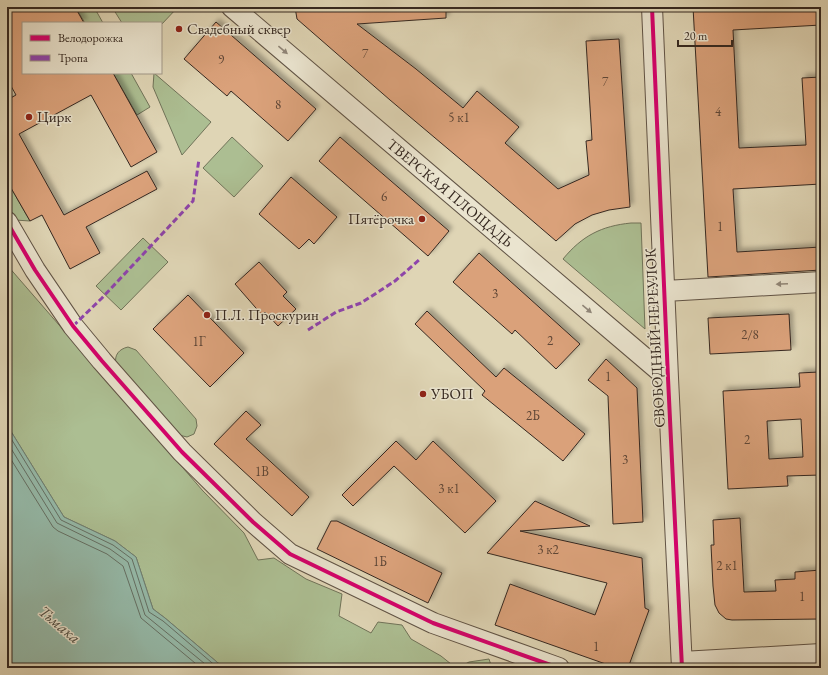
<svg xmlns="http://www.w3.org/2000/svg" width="828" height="675" font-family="'EB Garamond',serif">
  <defs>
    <filter id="shadow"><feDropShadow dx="3.5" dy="-3.5" stdDeviation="2" flood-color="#0004"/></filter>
  </defs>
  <rect width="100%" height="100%" fill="#dfd5b5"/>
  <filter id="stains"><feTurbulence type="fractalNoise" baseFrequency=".005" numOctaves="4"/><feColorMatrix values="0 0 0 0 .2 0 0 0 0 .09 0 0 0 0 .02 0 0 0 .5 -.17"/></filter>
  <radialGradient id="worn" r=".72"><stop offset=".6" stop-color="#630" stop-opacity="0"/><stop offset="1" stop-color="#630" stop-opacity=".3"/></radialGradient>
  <path fill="#acbe92" stroke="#707359" d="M75,7H94L103,23H85Z
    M112,7H178L161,25V23H122Z
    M113,73H131L150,107L137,115Z
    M154,73L211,122L182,155L153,87Z
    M232,137L263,166L234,197L203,168Z
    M7,181L30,221L15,220L7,206Z
    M631,223H641L645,329L563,259C582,236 601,226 631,223Z
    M143,238L168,262L121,310L96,286Z
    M7,265L203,491L244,533L258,560L274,558L306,579L342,594L339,616L371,633L378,622L402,625L411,639L441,656L456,668H224L165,618L153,609L136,557L115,541L64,517L7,425Z
    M128,347L136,350L196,419L197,426L194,434L187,437L179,435L116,364C114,355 119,349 128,347Z
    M489,659L492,668H458L469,662Z"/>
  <path fill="#95b9a8" stroke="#6f7f72" d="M7,425L64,517L115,541L136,557L153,609L165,618L224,668H11L7,665Z"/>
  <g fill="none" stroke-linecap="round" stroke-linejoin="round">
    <path stroke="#657064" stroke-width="1" d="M7,432L61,520L113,545L132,559L149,612L163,621L218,668
      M7,442L57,523L110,549L128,562L145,615L210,668
      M7,453L53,527L58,531L107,554L123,566L141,618L201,668"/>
  </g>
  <path fill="#daa17a" stroke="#352820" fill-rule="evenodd" filter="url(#shadow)" d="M7,7H75L84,23H23V73H113L157,152L131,167L91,95L19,134L64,215L147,171L157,189L86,227L100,253L70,269L42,215L30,221L7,181V100L16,95L7,79Z
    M295,7H446V18L357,24L416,69L463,108L477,91L519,127L505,143L558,189L589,175L586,141L592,140L586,41L619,39L630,207L609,210L592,215L575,224L556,241L479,175L390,100L297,19Z
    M693,7H821V25L733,30L739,148L806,145L802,78L821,77V184L733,189L737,252L821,247V270L708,277Z
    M216,22L316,109L288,141L231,91L227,96L184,59Z
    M340,137L449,231L428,256L319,161Z
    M291,177L337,217L314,244L309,239L299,249L259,214Z
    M479,253L580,344L556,369L515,330L512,334L453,282Z
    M259,262L287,292L283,296L296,309L278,326L265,312L262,315L235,284Z
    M188,295L244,353L210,387L153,329Z
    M427,311L496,377L504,368L585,434L563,461L482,395L485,391L415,324Z
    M789,314L791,350L710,354L708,318Z
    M606,359L637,388L643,522L613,524L608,396L588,380Z
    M819,372L821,417V475L787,476L788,486L728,489L723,391L800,387L799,373ZM801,419L803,457L769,459L767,421Z
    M246,411L261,425L246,439L309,497L292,516L214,444Z
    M396,441L416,460L433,441L496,501L465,533L394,466L353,506L342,495Z
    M535,501L590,526L520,531L642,558L645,608L649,610L628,668H617L495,625L510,584L595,615L607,583L487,553Z
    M740,518L744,592L776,591L775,580L795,579V572L821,570V619L732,620L726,619L719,613L715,605L713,586L711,545H714L713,520Z
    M331,521H337L442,573L428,603L317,549Z"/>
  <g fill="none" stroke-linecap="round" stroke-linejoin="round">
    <defs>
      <path id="minor" d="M232,7L668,378
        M652,7L668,378L682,668
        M7,222L35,270L73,326L102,361L182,452L253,522L290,554L433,623L559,668
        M665,291L821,282
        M682,662L821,654"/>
    </defs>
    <use href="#minor" stroke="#605345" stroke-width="22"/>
    <use href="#minor" stroke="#eae4cf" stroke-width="20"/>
    <path stroke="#8e44ad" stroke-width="3" stroke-dasharray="6 3" stroke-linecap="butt" d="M73,326L102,298L193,201L199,159
      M308,330L336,312L361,303L395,281L419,260"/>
    <defs>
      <path id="cycleway" d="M652,7L668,378L682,668
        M7,222L35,270L73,326L102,361L182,452L253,522L290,554L433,623L559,668"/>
    </defs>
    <use href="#cycleway" stroke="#eae4cf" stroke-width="6"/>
    <use href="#cycleway" stroke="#d6006c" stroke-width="4"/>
  </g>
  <defs><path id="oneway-solid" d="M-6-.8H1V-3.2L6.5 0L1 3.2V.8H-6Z"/></defs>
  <g fill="#908678">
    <use href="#oneway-solid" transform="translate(283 50) rotate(40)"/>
    <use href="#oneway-solid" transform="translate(782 284) rotate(177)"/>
    <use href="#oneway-solid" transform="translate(587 309) rotate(40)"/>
  </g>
  <g fill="#8f2418" stroke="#eae4cf" stroke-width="1.5">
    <circle cx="179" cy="29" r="4"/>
    <circle cx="29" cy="117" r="4"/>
    <circle cx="422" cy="219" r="4"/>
    <circle cx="207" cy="315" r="4"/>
    <circle cx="423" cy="394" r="4"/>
  </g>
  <g text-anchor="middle" stroke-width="3" stroke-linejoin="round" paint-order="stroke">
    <g font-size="13" fill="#5e4636">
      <text x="365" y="58">7</text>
      <text x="221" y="64">9</text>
      <text x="605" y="86">7</text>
      <text x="278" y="109">8</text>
      <text x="718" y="116">4</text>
      <text x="459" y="122">5 к1</text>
      <text x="384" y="201">6</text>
      <text x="720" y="231">1</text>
      <text x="495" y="298">3</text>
      <text x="750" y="339">2/8</text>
      <text x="550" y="345">2</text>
      <text x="199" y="346">1Г</text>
      <text x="608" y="381">1</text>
      <text x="533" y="420">2Б</text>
      <text x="747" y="444">2</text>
      <text x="625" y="464">3</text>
      <text x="262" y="476">1В</text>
      <text x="449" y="493">3 к1</text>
      <text x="548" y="554">3 к2</text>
      <text x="380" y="566">1Б</text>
      <text x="727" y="570">2 к1</text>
      <text x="802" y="601">1</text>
      <text x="596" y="651">1</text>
    </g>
    <g font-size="15" fill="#352820" stroke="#eae4cf" text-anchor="start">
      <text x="187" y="34">Свадебный сквер</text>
      <text x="37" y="122">Цирк</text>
      <text x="414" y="224" text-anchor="end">Пятёрочка</text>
      <text x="215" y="320">П.Л. Проскурин</text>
      <text x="431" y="399">УБОП</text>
    </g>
    <g font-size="15" fill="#352820" stroke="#eae4cf">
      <text transform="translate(450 193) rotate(40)" y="5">ТВЕРСКАЯ ПЛОЩАДЬ</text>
      <text transform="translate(655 338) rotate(-93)" y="5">СВОБОДНЫЙ ПЕРЕУЛОК</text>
    </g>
    <g font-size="16" font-style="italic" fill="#4d4c42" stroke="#eae4cf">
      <text transform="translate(60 624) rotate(40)" y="6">Тьмака</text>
    </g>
  </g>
  <rect width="828" height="675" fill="none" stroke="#dfd5b5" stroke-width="24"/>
  <rect x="8" y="8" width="812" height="659" fill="none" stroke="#352820" stroke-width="2"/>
  <rect x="12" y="12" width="804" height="651" fill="none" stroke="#352820"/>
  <rect x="22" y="22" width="140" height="52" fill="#eae4cf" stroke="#a29989"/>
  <rect x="30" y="35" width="20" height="6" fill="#d6006c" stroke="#a29989"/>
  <text x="58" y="42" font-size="12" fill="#352820">Велодорожка</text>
  <rect x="30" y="55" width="20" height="6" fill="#8e44ad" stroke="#a29989"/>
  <text x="58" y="62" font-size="12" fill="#352820">Тропа</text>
  <path d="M678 40v6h54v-6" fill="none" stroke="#352820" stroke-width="2"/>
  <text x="684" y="40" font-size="12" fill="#352820" stroke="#eae4cf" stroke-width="3" paint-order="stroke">20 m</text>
  <rect width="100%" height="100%" filter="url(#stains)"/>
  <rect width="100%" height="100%" fill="url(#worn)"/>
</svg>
